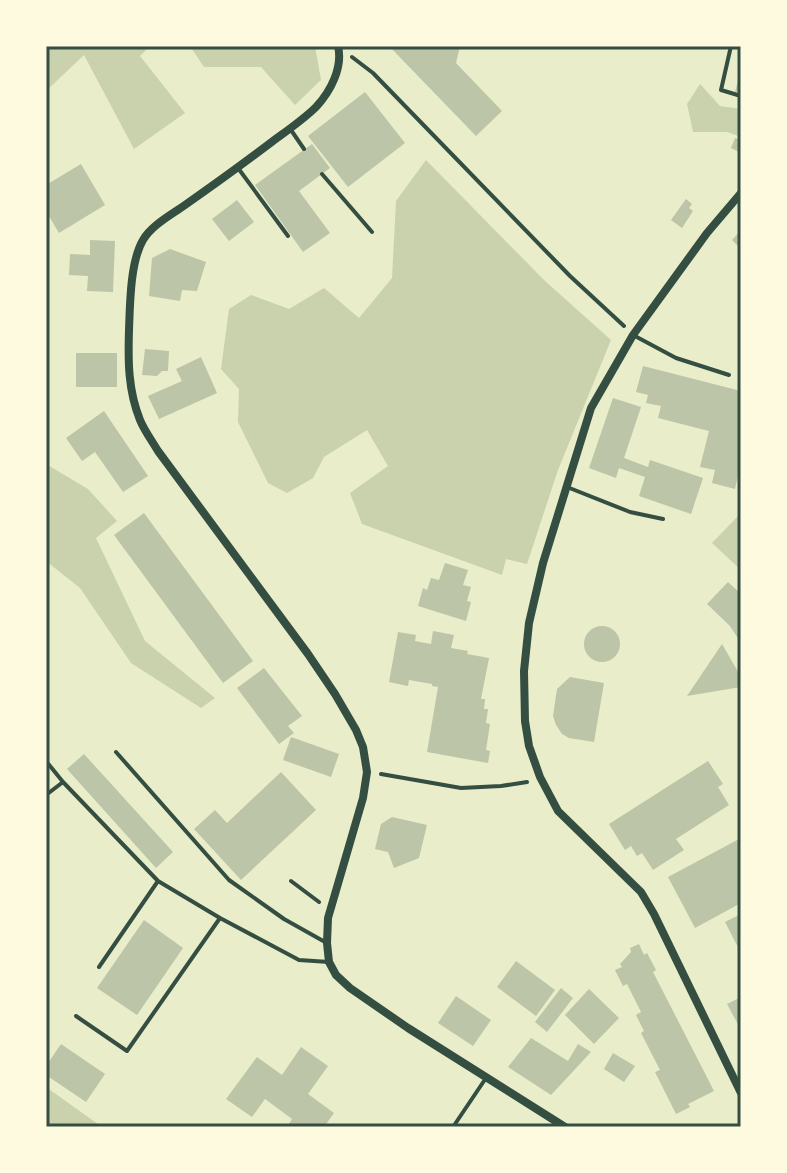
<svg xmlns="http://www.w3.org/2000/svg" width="787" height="1173" font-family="Inter,sans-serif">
  <rect width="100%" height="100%" fill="#e9edc9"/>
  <path fill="#cad2ad" d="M46,46H150L140,56L185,113L134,149L84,55L46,91Z
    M190,46H315L321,80L295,105L261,67H204Z
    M700,84L720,106L741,109V137L727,132H693L687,104Z
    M426,160L544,280L611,340L558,470L527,564L506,559L502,575L362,524L350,493L388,466L367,430L324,457L313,478L287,493L268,483L238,422L239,389L221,369L229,309L251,295L289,309L324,288L359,318L392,278L396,201Z
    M46,464L88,489L117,521L96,538L145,641L215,698L201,708L131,663L80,588L46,561Z
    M741,513V570L712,543Z
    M46,1087L102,1127H46Z"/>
  <path fill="#bcc5a7" d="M389,46H460L456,63L502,111L476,136Z
    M740,73H741V93L735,92Z
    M365,92L405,143L348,187L308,136Z
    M735,138L741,140V153L731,148Z
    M312,144L330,168L299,191L330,233L303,252L255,185Z
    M81,164L105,205L59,233L46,211V185Z
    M686,199L692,204L689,208L693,211L682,228L671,220Z
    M237,200L254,222L229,241L212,219Z
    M741,230V249L732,240Z
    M90,240L115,241L113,292L87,291L88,276L69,275L70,254L90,255Z
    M170,249L206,262L197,291L182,290L180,301L149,296L152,258Z
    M145,349L169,351L168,371H162L157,376L142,375Z
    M76,353H117V387H76Z
    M201,357L217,393L159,419L148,396L182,381L176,369Z
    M643,366L741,391V463L735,489L712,483L715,470L700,467L709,431L658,418L661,406L646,403L648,395L636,392Z
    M613,398L641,407L624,458L648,467L650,460L703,478L691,514L639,496L645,477L619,468L616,478L589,468Z
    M104,411L148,476L123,492L95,452L82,461L66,438Z
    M144,513L253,661L223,683L114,535Z
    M445,563L468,570L463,585L471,587L467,601L471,602L466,621L418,606L423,588L427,590L431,578L439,580Z
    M728,582L741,594V643L730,626L707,604Z
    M584 644a18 18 0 1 1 36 0a18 18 0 1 1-36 0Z
    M433,631L454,635L451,648L468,651L467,654L489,658L481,699H485L484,709H488L486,723L490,724L486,750L490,751L488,763L427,752L438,687L432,686V684L409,680L408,686L389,682L398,632L416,635L415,641L431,644Z
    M722,644L741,677V687L687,696Z
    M264,668L302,716L288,726L294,733L279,744L237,688Z
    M570,677L604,683L594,742L569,738L562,734L556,725L553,716L557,689Z
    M291,737L339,754L331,777L283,760Z
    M84,754L173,852L156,868L67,769Z
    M708,761L723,784L718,787L729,805L676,839L684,850L653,870L642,853L637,856L631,846L625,850L609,824Z
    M281,772L316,810L241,880L194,829L215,810L227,823Z
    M392,817L427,825L419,858L394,868L388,852L375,849L381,824Z
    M741,838V903L695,928L668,877Z
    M741,914V953L725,922Z
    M144,920L183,948L137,1015L97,988Z
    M639,944L644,955L647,953L656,970L653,972L714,1091L688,1104L690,1107L676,1114L655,1072L660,1070L641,1033L644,1031L636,1015L641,1012L627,984L623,986L615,970L622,967L620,964L631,952L630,948Z
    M516,961L555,990L536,1016L497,987Z
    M561,988L573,998L547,1032L535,1022Z
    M589,989L619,1018L594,1044L565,1015Z
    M456,996L491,1020L473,1046L438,1023Z
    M741,997V1030L727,1004Z
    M531,1038L568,1061L578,1044L591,1052L551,1095L508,1067Z
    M61,1044L105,1074L86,1102L46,1075V1066Z
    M301,1047L328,1066L308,1094L334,1113L324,1127H287L292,1119L265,1099L252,1117L226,1099L257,1057L282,1075Z
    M613,1053L635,1066L624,1082L604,1069Z"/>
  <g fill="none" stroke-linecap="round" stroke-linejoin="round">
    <path stroke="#344e41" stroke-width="4" d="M352,57L373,73L570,276L624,326
      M381,774L461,788L501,786L527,782
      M291,881L319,902"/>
    <path stroke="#344e41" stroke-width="4" d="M731,46L721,90L741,96
      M291,130L304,149
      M238,168L288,236
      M322,174L372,232
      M633,335L676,358L729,375
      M567,487L630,512L663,519
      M116,752L229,880L284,919L325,942
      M46,761L63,782L158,881L220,918L299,960L329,962
      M46,795L63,782
      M99,967L158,881
      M76,1016L127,1051L220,918
      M453,1127L486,1078"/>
    <path stroke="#344e41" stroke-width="8" d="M338,46C343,67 331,91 316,107C304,119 288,130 273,141C244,163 215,184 185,205C171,215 152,225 143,240C130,262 130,305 129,330C128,361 128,390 140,420C144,430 152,441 158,451L308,654L335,694L356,730L363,747L367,772L363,798L328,918L327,943L329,962L336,975L350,988L408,1028L565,1127
      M741,193L707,233L633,335L591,408L543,563L529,623L524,671L525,721L529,746L540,777L558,811L641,892L654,914L741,1093"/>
  </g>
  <rect width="787" height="1173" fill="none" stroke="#fefae0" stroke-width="96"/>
  <rect x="48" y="48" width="691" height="1077" fill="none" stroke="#344e41" stroke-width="3"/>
</svg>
